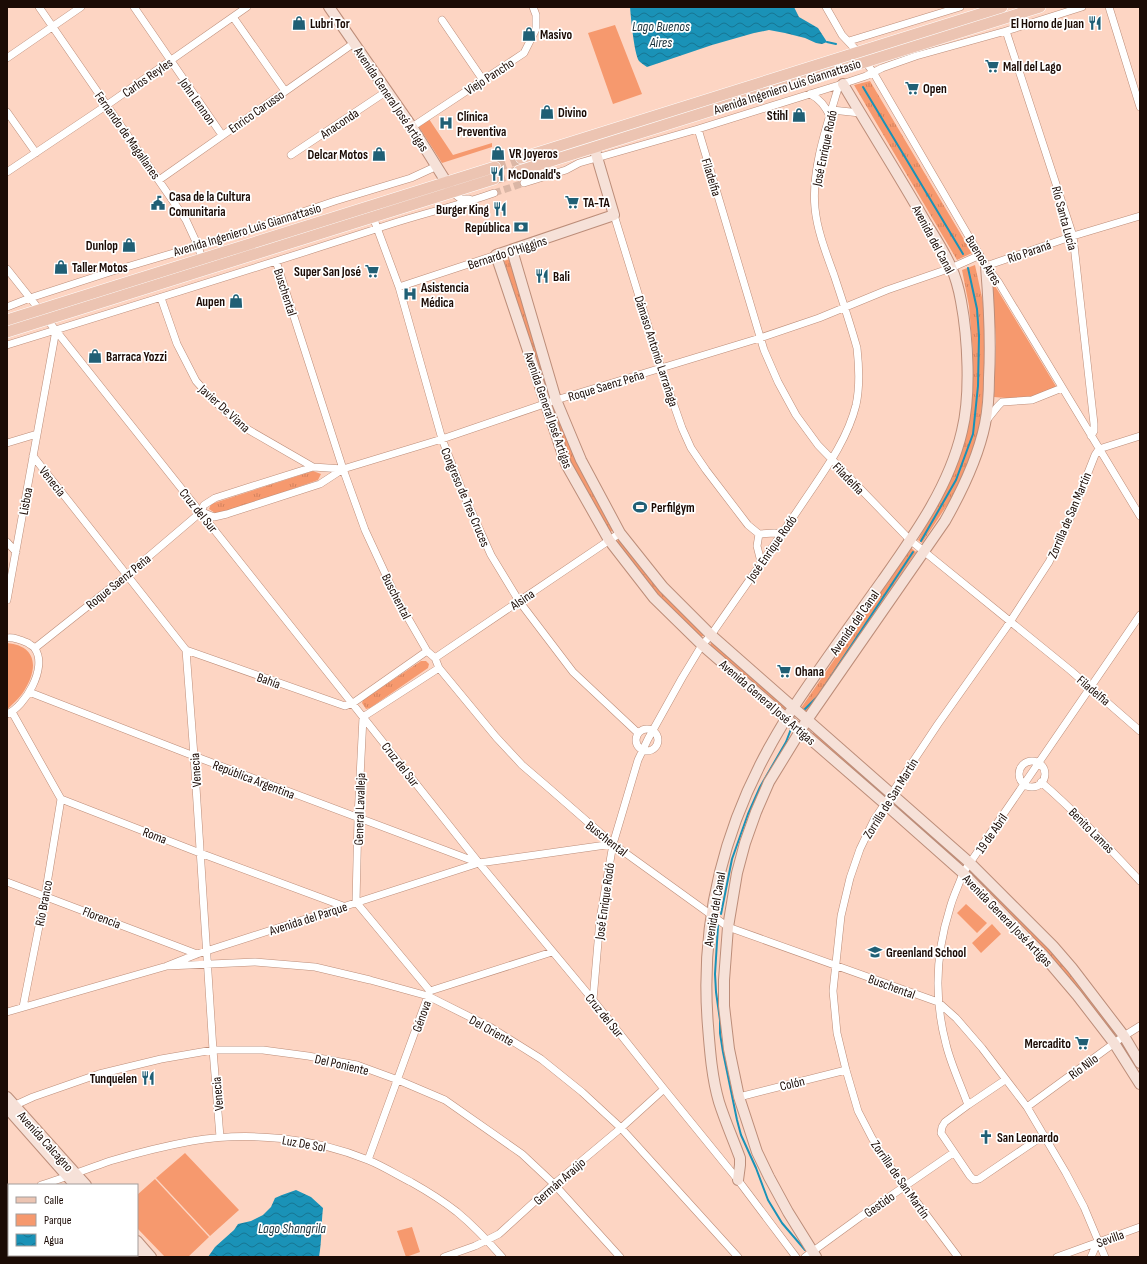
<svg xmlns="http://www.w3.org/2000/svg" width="1147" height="1264" font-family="'Sofia Sans Condensed',sans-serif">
  <defs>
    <pattern id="grass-tufts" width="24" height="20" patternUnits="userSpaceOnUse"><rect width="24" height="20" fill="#f6996e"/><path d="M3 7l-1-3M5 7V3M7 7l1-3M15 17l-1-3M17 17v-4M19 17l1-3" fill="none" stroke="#d2825e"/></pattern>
    <pattern id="water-waves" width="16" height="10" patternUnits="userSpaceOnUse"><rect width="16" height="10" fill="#1a92b7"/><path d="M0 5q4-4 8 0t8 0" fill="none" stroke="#167593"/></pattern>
  </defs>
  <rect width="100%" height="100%" fill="#fdd5c3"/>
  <path fill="url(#grass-tufts)" d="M870,81L972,253L957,260L854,85Z
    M510,259L553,396L546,398L504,261Z
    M975,265L983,302L985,337L984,387L979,434L961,484L922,543L918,540L951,479L967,433L972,394L973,353L969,306L962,270Z
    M556,407L580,470L614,530L608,533L573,473L550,409Z
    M313,471L321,474L318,480L218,515L209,509L211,504Z
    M620,539L704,634L703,636L701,637L677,617L613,543Z
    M911,548L916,552L806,713L801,708Z
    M713,641L787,707L783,711L710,647L711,642Z
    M421,661H426L429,664L428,668L370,708L366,709L362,703L363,700Z
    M814,732L884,793L882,796L812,735Z
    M893,800L962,861L960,865L890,804Z
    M972,870L1051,949L1116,1033L1114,1035L969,873Z"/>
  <path fill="#f6996e" d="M615,25L642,94L613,104L588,33Z
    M429,119L453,155L492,143V147L442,163L419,127Z
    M992,281L1057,388L1029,400L994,397L996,342Z
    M7,643C38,646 38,669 24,691C20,698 12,704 7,710Z
    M966,904L987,923L977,933L957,913Z
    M992,924L1001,934L981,953L972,943Z
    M185,1153L239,1210L210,1236L156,1178Z
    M155,1179L209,1237L188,1257H165L137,1228V1195Z
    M412,1227L420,1252L406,1257L397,1231Z"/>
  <path fill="url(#water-waves)" d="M630,7H794L799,17L818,28L827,42L822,44L816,43L805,38L785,33L769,30L754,33L712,45L647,67C644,65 641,63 639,61C634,53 631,18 630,7Z
    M296,1190L311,1197L323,1208C321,1225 322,1241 319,1257H208L215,1247L234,1230L238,1224L251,1221L263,1215L271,1207L275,1198L282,1195Z"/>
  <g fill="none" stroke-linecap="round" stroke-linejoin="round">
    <path stroke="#1a92b7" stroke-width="2" d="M827,42L836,44
      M863,87L963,254
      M921,541L956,480L973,434L978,386L979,336L977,309L968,268
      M804,710L818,696L913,552
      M721,914L732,859L748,814L760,787L786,742L791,729
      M718,926L715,974L716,992L720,1020V1033L723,1052L737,1120L741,1135L756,1168L768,1200L782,1223L805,1250"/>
    <path stroke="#dbb7a6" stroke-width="7" stroke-dasharray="7 3.5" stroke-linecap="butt" d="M494,193L524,183"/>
    <path stroke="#dbb7a6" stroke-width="11" stroke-dasharray="11 5.5" stroke-linecap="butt" d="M495,167L521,158
      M494,179L519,171"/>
    <defs>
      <path id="street" d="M39,7L186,220L198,246L203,262
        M134,7L222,135
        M826,7L842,35L858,52L873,72L986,266L999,283L1140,516
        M1109,7L1140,107
        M233,17L285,91
        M442,20L483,80
        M1006,31L1073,236L1094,424V431L1091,436
        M849,41L960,7
        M7,58L81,7
        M810,94C820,99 825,106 830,116
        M832,110L860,113
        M7,112L36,153
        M412,127L524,53L536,29V15L533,7
        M698,129L764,350L778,382L796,415L818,445L910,540L1070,670L1140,731
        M291,155L387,91
        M7,172L107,105L247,7
        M159,180L354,43
        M524,183L566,170L579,163L698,129L839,85L866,76L882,68L916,56L1006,31L1082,7
        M452,192L461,199H469
        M614,215L661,368L682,428L691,448L706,470L748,525L759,534
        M373,217L399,287L442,439L464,495L491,555L519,601L573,672L638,733
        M276,261L343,469L365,530L397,599L427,651L435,658L439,668L496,737L522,765L550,789L613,844L728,927L938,1002L956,1018L982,1048L1027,1107L1066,1173L1084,1207L1105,1257
        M986,266L1073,236L1140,216
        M7,269L479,863L593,1000L664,1089L738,1180L796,1257
        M399,287L496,255
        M161,298L177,344L196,381L214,401L242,426L313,467
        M7,307L30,298L113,271L238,234L335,201L411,178L437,166
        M7,345C130,307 253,269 376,229C415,215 455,207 494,193
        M986,421L998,406L1002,402L1032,400L1062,388
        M7,443L37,434
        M33,456L186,650L194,756L213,1050L220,1137
        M202,512L214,517L227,514L320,484L343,469L442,439L556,400L760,338L819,318L887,290L951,268L980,255
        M7,542L16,552
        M761,562L757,546L759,534L775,533L782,535
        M7,600L56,330
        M7,638C14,637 21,640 28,643C30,645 34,646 35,649C48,667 25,707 7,714
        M35,648L127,575L201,512L204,505L215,498L313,467L343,469
        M186,650L345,706L353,703L427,651
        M435,658L620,533
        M29,692L194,756L479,863
        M12,712L61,799L200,853L343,906
        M636 740a11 11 0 1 1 22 0a11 11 0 1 1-22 0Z
        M1019 774a13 13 0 1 1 26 0a13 13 0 1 1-26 0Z
        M1041,782C1077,813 1108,847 1140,881
        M7,882L197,954
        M167,966L255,962L315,967L370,980L428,996L490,1027L541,1059L582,1092L621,1128L738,1257
        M430,991L356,902L358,818L363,717L439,668
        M430,991L552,952
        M593,1000L600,919L613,844L638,760L648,739L682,678L702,645L711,635C742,590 774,546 804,501C824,471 847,441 856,405C860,387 859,366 857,348C850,323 842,299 834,275C826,253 817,230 815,208C811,169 828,122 839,85
        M23,1007L45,896L61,799
        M7,1012L167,966L197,954L479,863L613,844
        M1005,1080L968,1105L945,1122L942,1127L941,1133L970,1176L974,1180L979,1179L1044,1135
        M739,1097L846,1070
        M968,1105C961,1085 951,1065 946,1044C934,999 936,952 950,908C953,896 959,885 963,873L1140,615
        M11,1107L33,1097L99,1074L161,1059L213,1050H263L308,1056L357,1065L398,1080L445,1100L522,1154L554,1184L620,1257
        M1027,1107L1124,1036L1140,1026
        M368,1160L429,993
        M41,1185C64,1178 87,1169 110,1161C137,1153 165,1146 192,1141C250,1131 314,1138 368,1160C383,1166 397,1175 411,1182C427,1191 443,1201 457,1212C474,1226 488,1241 502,1257
        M7,1196L9,1195
        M7,1238L9,1240
        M22,1255L24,1257
        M444,1257L475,1246L499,1234L554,1184L621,1128L664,1089
        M805,1257L860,1217L953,1153
        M958,1257L886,1161L872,1138L858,1111L846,1070L837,1033L833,991L841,916L850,878L860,849L874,820L938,724L1006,628L1049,562L1069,521L1095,455L1099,449L1140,436
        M1057,1257L1140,1227
        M1091,1257L1094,1250L1099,1242"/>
      <path id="secondary" d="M329,7L412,127L450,188
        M594,147L614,215L496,255L566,464L609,540L654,598L702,645L884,803L963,873L1043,955L1077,995L1114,1043L1140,1084
        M512,250L556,400L581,460L620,533L663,587L711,635L970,863L1053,946L1072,968L1124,1036L1140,1063
        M7,1097L86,1185
        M7,1108L75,1185
        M738,1180L740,1165V1158C733,1139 725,1121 719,1102C712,1078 710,1052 708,1026C700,927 721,835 769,748C775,737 781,727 787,717C817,671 850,626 882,581C915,534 949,487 962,431C971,395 968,338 961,301C959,290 956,278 951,267C944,251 934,236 925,221C899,175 870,130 843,84
        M137,1241L151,1257
        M137,1253L140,1257
        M816,1257L788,1212L769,1177L757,1152L739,1097L729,1049L724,1006V980L728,927L737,873L745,843L756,812L769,782L807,720L945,521C962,491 978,458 985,424C988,409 989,393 989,378C991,341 989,303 986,266"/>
      <path id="primary" d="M521,158L1002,7
        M519,171L1040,7
        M7,320L495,167
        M7,332L494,179"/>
    </defs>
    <use href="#street" stroke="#bc8d79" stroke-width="8"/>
    <use href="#secondary" stroke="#bc8d79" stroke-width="12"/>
    <use href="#primary" stroke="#fff" stroke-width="12"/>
    <use href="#street" stroke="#fff" stroke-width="7"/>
    <use href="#secondary" stroke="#f6e1d8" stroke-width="10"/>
    <use href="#primary" stroke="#ecc4b2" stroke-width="11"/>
  </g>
  <defs>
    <symbol id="shop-bare" viewBox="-9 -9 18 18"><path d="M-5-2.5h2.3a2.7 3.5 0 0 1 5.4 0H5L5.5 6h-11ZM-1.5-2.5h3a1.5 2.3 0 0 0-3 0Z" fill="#205f75" stroke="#fff" stroke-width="2.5" paint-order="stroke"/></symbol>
    <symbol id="restaurant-bare" viewBox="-9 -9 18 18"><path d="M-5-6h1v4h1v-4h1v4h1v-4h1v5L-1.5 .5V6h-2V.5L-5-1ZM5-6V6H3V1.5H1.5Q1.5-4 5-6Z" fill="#205f75" stroke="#fff" stroke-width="2.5" paint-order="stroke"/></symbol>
    <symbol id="supermarket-bare" viewBox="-9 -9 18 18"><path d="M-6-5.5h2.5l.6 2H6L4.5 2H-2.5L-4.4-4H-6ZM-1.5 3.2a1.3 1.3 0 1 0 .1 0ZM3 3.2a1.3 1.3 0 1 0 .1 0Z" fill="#205f75" stroke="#fff" stroke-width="2.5" paint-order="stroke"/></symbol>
    <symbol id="hospital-bare" viewBox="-9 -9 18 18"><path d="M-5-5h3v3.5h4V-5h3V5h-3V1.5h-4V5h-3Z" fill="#205f75" stroke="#fff" stroke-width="2.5" paint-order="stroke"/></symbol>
    <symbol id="civic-bare" viewBox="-9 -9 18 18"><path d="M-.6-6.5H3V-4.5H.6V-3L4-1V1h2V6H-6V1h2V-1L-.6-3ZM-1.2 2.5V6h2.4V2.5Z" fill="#205f75" stroke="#fff" stroke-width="2.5" paint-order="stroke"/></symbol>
    <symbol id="bank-bare" viewBox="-9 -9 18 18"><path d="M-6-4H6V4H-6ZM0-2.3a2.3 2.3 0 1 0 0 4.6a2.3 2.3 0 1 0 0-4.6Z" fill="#205f75" stroke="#fff" stroke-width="2.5" paint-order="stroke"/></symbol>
    <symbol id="stadium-bare" viewBox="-9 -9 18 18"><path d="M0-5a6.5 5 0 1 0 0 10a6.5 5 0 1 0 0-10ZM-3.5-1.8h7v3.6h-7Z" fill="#205f75" stroke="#fff" stroke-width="2.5" paint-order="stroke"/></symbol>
    <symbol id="school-bare" viewBox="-9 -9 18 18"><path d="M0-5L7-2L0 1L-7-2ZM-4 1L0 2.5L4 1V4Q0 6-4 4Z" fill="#205f75" stroke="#fff" stroke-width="2.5" paint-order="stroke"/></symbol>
    <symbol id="church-bare" viewBox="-9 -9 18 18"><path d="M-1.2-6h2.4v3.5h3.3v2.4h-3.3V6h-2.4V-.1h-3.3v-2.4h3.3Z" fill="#205f75" stroke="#fff" stroke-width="2.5" paint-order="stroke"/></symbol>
  </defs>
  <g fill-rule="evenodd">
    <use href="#shop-bare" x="289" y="13" width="20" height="20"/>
    <use href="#restaurant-bare" x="1085" y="13" width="20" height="20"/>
    <use href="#shop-bare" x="519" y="24" width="20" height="20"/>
    <use href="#supermarket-bare" x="982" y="56" width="20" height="20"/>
    <use href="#supermarket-bare" x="902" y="78" width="20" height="20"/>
    <use href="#shop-bare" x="537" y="102" width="20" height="20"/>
    <use href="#shop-bare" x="789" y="105" width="20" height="20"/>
    <use href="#hospital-bare" x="436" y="113" width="20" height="20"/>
    <use href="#shop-bare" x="488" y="143" width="20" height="20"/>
    <use href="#shop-bare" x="369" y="144" width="20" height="20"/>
    <use href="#restaurant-bare" x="487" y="164" width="20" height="20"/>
    <use href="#supermarket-bare" x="562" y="192" width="20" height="20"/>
    <use href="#civic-bare" x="148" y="193" width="20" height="20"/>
    <use href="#restaurant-bare" x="490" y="199" width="20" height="20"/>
    <use href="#bank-bare" x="511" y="217" width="20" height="20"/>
    <use href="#shop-bare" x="119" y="235" width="20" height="20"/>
    <use href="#shop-bare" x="51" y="257" width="20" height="20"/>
    <use href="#supermarket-bare" x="362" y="261" width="20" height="20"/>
    <use href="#restaurant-bare" x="532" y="266" width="20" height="20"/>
    <use href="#hospital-bare" x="400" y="284" width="20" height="20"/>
    <use href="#shop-bare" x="226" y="291" width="20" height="20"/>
    <use href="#shop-bare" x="85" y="346" width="20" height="20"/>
    <use href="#stadium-bare" x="630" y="497" width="20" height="20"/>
    <use href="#supermarket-bare" x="774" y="661" width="20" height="20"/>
    <use href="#school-bare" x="865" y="942" width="20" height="20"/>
    <use href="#supermarket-bare" x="1072" y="1033" width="20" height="20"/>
    <use href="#restaurant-bare" x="138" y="1068" width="20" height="20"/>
    <use href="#church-bare" x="976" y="1127" width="20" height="20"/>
  </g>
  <g text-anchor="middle" stroke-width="3.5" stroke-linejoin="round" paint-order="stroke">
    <g font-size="13" font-weight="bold" fill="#1b0b05" stroke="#fff" text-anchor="start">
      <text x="310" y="28">Lubri Tor</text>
      <text x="1084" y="28" text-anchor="end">El Horno de Juan</text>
      <text x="540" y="39">Masivo</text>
      <text x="1003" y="71">Mall del Lago</text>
      <text x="923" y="93">Open</text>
      <text x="558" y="117">Divino</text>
      <text x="788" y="120" text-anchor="end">Stihl</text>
      <text x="457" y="121">Clínica<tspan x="457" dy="15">Preventiva</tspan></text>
      <text x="509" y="158">VR Joyeros</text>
      <text x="368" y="159" text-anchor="end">Delcar Motos</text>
      <text x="508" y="179">McDonald's</text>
      <text x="169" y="201">Casa de la Cultura<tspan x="169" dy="15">Comunitaria</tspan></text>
      <text x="583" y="207">TA-TA</text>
      <text x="489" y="214" text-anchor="end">Burger King</text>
      <text x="510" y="232" text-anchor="end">República</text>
      <text x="118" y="250" text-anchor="end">Dunlop</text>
      <text x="72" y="272">Taller Motos</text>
      <text x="361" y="276" text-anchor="end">Super San José</text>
      <text x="553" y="281">Bali</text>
      <text x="421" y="292">Asistencia<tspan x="421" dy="15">Médica</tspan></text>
      <text x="225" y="306" text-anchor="end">Aupen</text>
      <text x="106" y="361">Barraca Yozzi</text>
      <text x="651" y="512">Perfilgym</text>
      <text x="795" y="676">Ohana</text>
      <text x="886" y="957">Greenland School</text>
      <text x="1071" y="1048" text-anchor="end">Mercadito</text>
      <text x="137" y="1083" text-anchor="end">Tunquelen</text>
      <text x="997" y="1142">San Leonardo</text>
    </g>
    <g font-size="13" fill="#1b0b05" stroke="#fff">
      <text transform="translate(489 76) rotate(-33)" y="5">Viejo Pancho</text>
      <text transform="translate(147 77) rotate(-35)" y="5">Carlos Reyles</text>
      <text transform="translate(787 86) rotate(-18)" y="5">Avenida Ingeniero Luis Giannattasio</text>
      <text transform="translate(392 99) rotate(56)" y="5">Avenida General José Artigas</text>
      <text transform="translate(198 101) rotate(55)" y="5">John Lennon</text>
      <text transform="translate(256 111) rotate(-35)" y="5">Enrico Carusso</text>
      <text transform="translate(339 123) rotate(-34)" y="5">Anaconda</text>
      <text transform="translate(128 135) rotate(55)" y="5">Fernando de Magallanes</text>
      <text transform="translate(824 148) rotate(-78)" y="5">José Enrique Rodó</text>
      <text transform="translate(712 177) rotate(73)" y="5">Filadelfia</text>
      <text transform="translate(1065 218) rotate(75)" y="5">Río Santa Lucía</text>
      <text transform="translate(247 229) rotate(-17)" y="5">Avenida Ingeniero Luis Giannattasio</text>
      <text transform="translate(934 239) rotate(62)" y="5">Avenida del Canal</text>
      <text transform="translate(1029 251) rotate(-19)" y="5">Río Paraná</text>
      <text transform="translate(507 252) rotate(-18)" y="5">Bernardo O'Higgins</text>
      <text transform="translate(984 260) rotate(58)" y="5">Buenos Aires</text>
      <text transform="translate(286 292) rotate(72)" y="5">Buschental</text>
      <text transform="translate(657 351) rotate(72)" y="5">Dámaso Antonio Larrañaga</text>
      <text transform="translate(606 385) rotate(-17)" y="5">Roque Saenz Peña</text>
      <text transform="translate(225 408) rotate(42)" y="5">Javier De Viana</text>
      <text transform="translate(549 410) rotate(71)" y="5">Avenida General José Artigas</text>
      <text transform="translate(849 478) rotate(46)" y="5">Filadelfia</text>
      <text transform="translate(53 481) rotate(52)" y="5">Venecia</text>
      <text transform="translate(466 497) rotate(67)" y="5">Congreso de Tres Cruces</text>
      <text transform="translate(25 501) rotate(-80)" y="5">Lisboa</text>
      <text transform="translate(199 510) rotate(51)" y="5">Cruz del Sur</text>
      <text transform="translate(1069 515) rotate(-67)" y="5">Zorrilla de San Martín</text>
      <text transform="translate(771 548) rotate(-55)" y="5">José Enrique Rodó</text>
      <text transform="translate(118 581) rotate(-39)" y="5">Roque Saenz Peña</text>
      <text transform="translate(397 596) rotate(63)" y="5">Buschental</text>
      <text transform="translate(522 599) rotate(-34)" y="5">Alsina</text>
      <text transform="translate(854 622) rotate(-55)" y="5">Avenida del Canal</text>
      <text transform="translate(269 680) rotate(20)" y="5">Bahía</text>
      <text transform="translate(1094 690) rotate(40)" y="5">Filadelfia</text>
      <text transform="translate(768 702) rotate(41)" y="5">Avenida General José Artigas</text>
      <text transform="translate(401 764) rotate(52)" y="5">Cruz del Sur</text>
      <text transform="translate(195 770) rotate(-94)" y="5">Venecia</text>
      <text transform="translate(254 779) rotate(21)" y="5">República Argentina</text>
      <text transform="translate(890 798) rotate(-58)" y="5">Zorrilla de San Martín</text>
      <text transform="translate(359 809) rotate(-88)" y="5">General Lavalleja</text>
      <text transform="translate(1092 830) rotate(45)" y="5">Benito Lamas</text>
      <text transform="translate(991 833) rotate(-55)" y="5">19 de Abril</text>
      <text transform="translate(155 835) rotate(21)" y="5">Roma</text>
      <text transform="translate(607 838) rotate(38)" y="5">Buschental</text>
      <text transform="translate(604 901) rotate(-82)" y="5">José Enrique Rodó</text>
      <text transform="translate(43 903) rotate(-79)" y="5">Río Branco</text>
      <text transform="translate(714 909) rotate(-80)" y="5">Avenida del Canal</text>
      <text transform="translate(102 917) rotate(21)" y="5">Florencia</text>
      <text transform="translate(308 918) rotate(-18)" y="5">Avenida del Parque</text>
      <text transform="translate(1008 920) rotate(46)" y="5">Avenida General José Artigas</text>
      <text transform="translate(892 986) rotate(20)" y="5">Buschental</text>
      <text transform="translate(605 1015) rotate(51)" y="5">Cruz del Sur</text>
      <text transform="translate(421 1016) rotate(-70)" y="5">Génova</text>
      <text transform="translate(492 1030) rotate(29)" y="5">Del Oriente</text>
      <text transform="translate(342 1064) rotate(13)" y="5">Del Poniente</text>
      <text transform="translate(1083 1066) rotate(-36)" y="5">Río Nilo</text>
      <text transform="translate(792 1083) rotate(-14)" y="5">Colón</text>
      <text transform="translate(217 1094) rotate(-95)" y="5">Venecia</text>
      <text transform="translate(46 1141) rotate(48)" y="5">Avenida Calcagno</text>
      <text transform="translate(304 1143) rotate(10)" y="5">Luz De Sol</text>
      <text transform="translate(901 1179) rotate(55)" y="5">Zorrilla de San Martín</text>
      <text transform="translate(559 1181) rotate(-41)" y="5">Germán Araújo</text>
      <text transform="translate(879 1204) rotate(-35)" y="5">Gestido</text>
      <text transform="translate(1110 1238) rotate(-20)" y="5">Sevilla</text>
    </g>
    <g font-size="14" font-style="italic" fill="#1a313a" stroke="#fff">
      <text x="661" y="31">Lago Buenos<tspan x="661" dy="16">Aires</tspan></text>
      <text x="292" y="1233">Lago Shangrila</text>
    </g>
  </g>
  <rect width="1147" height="1264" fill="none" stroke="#1b0b05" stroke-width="16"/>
  <rect x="8" y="1184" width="130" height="72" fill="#ffffff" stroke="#a49d9b"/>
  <rect x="16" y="1197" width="20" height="6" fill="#ecc4b2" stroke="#a49d9b"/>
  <text x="44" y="1204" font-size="12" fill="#1b0b05">Calle</text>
  <rect x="16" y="1214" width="20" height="12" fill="#f6996e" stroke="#a49d9b"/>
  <text x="44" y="1224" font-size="12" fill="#1b0b05">Parque</text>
  <rect x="16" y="1234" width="20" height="12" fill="url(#water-waves)" stroke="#a49d9b"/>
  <text x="44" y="1244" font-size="12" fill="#1b0b05">Agua</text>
</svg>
